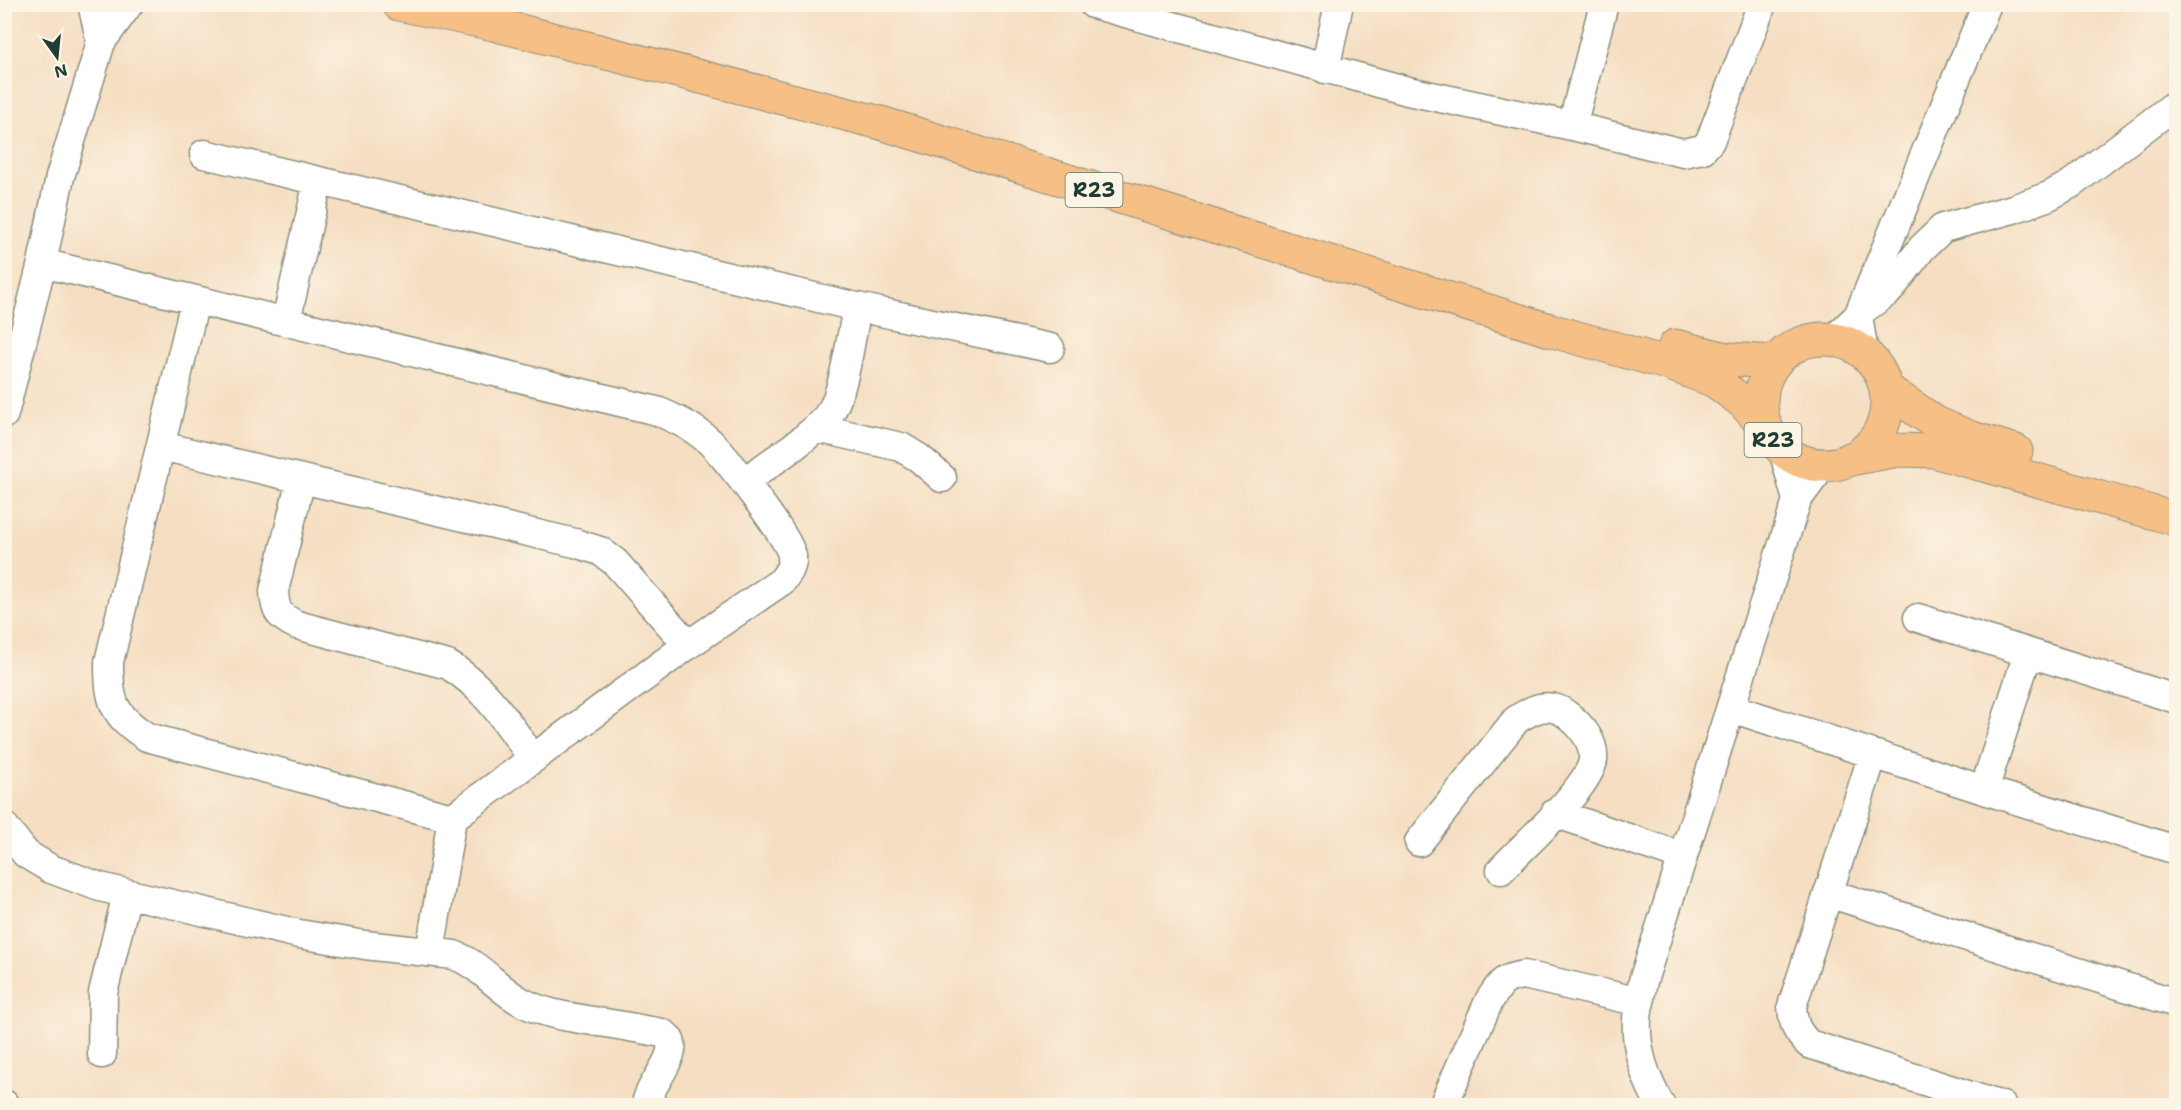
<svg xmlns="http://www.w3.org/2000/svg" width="2181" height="1110" font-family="'Shantell Sans',sans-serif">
  <rect width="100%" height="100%" fill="#fcf5e5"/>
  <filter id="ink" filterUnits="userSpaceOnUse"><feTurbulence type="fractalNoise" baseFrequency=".0167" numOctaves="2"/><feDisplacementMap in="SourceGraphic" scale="12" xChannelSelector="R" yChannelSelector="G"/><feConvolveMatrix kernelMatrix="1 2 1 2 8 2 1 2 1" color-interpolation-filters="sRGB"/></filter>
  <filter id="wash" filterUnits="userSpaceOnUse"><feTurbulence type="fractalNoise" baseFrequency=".008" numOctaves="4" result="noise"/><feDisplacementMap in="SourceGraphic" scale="24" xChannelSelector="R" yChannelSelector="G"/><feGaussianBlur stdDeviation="1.35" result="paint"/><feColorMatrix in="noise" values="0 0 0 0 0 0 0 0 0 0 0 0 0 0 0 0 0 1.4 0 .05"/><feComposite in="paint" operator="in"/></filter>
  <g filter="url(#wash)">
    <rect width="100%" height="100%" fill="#f5dec2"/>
  </g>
  <g filter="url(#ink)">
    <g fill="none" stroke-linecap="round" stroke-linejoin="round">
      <defs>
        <path id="minor" d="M92,4L101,42
          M1093,4L1408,91L1572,126L1683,153L1703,149L1710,141L1762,4
          M1325,69L1339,4
          M1572,126L1604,4
          M204,154L857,307L1050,348
          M42,263L657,411C676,419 693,427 709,441C725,456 790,538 792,556C793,567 788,573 782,581L688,645L452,818L430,952
          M195,301L109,662C109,702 113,715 147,737L452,818
          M1861,311L1889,291L1922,248L1943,228L2013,209L2049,196L2071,184L2176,104
          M1858,316L1864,354
          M286,321L318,182
          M1833,340L1858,316L1987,4
          M4,414L42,263L60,177L101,42L129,4
          M817,428L901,447L919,458L942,478
          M161,446L575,543L600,551L615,562L688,645
          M1783,450L1797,500
          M301,479L274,591C275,611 278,616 297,625L448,665C486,687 508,724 533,759
          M744,482C770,462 813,437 831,411C844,392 852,332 857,307
          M1918,618L2176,699
          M1731,708L1984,790L2176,850
          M1873,754L1792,1006C1793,1023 1796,1032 1809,1044L2002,1106
          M1984,790L2028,653
          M1555,813L1683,857
          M4,826L26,854L51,869L100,887L299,934L365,945L454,955C481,965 497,989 522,1002C546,1015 572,1017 598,1022C620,1025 641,1029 662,1033C690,1047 646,1085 646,1106
          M1419,842L1516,720C1532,709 1548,701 1566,714C1580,724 1595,741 1593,760C1589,788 1522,847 1501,870
          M1828,893L2176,1003
          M102,1054L103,993L127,894
          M4,1104L5,1106
          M1443,1106L1489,1001C1501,983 1502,978 1524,975L1640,1002
          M1661,1106C1646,1080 1635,1049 1637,1019C1638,1006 1641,993 1643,981L1797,500L1823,465"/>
        <path id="major" d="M399,4L493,24L881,123L1553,331L1670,364L1715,381L1743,402L1766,428
          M1761 402a63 63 0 1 1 126 0a63 63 0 1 1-126 0Z
          M1675,346L1726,359L1775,362
          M1886,389L1936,423L1969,437L2016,451
          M1850,459L1898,450L1933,451L2176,519"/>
      </defs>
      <use href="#minor" stroke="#8a8e7b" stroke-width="31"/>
      <use href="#major" stroke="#8a8e7b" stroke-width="35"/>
      <use href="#minor" stroke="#fff" stroke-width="28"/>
      <use href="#major" stroke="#f5bf86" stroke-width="33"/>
    </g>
  </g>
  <g text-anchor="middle" stroke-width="5" stroke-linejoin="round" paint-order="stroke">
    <g fill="#fcf5e5" stroke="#617469" stroke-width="1.5">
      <rect x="1065.5" y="173" width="57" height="34" rx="4.5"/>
      <rect x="1744.5" y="423" width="57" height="34" rx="4.5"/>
    </g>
    <g font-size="20" font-weight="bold" fill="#1f3d34">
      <text x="1094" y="197">R23</text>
      <text x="1773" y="447">R23</text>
    </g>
  </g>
  <rect width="2181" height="1110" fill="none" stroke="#fcf5e5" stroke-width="24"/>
  <g transform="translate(57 57) rotate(165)" stroke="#fcf5e5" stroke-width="4.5" paint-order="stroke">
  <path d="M0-4.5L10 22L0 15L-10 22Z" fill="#1f3d34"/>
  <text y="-9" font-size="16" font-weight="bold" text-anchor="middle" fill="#1f3d34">N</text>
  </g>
</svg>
